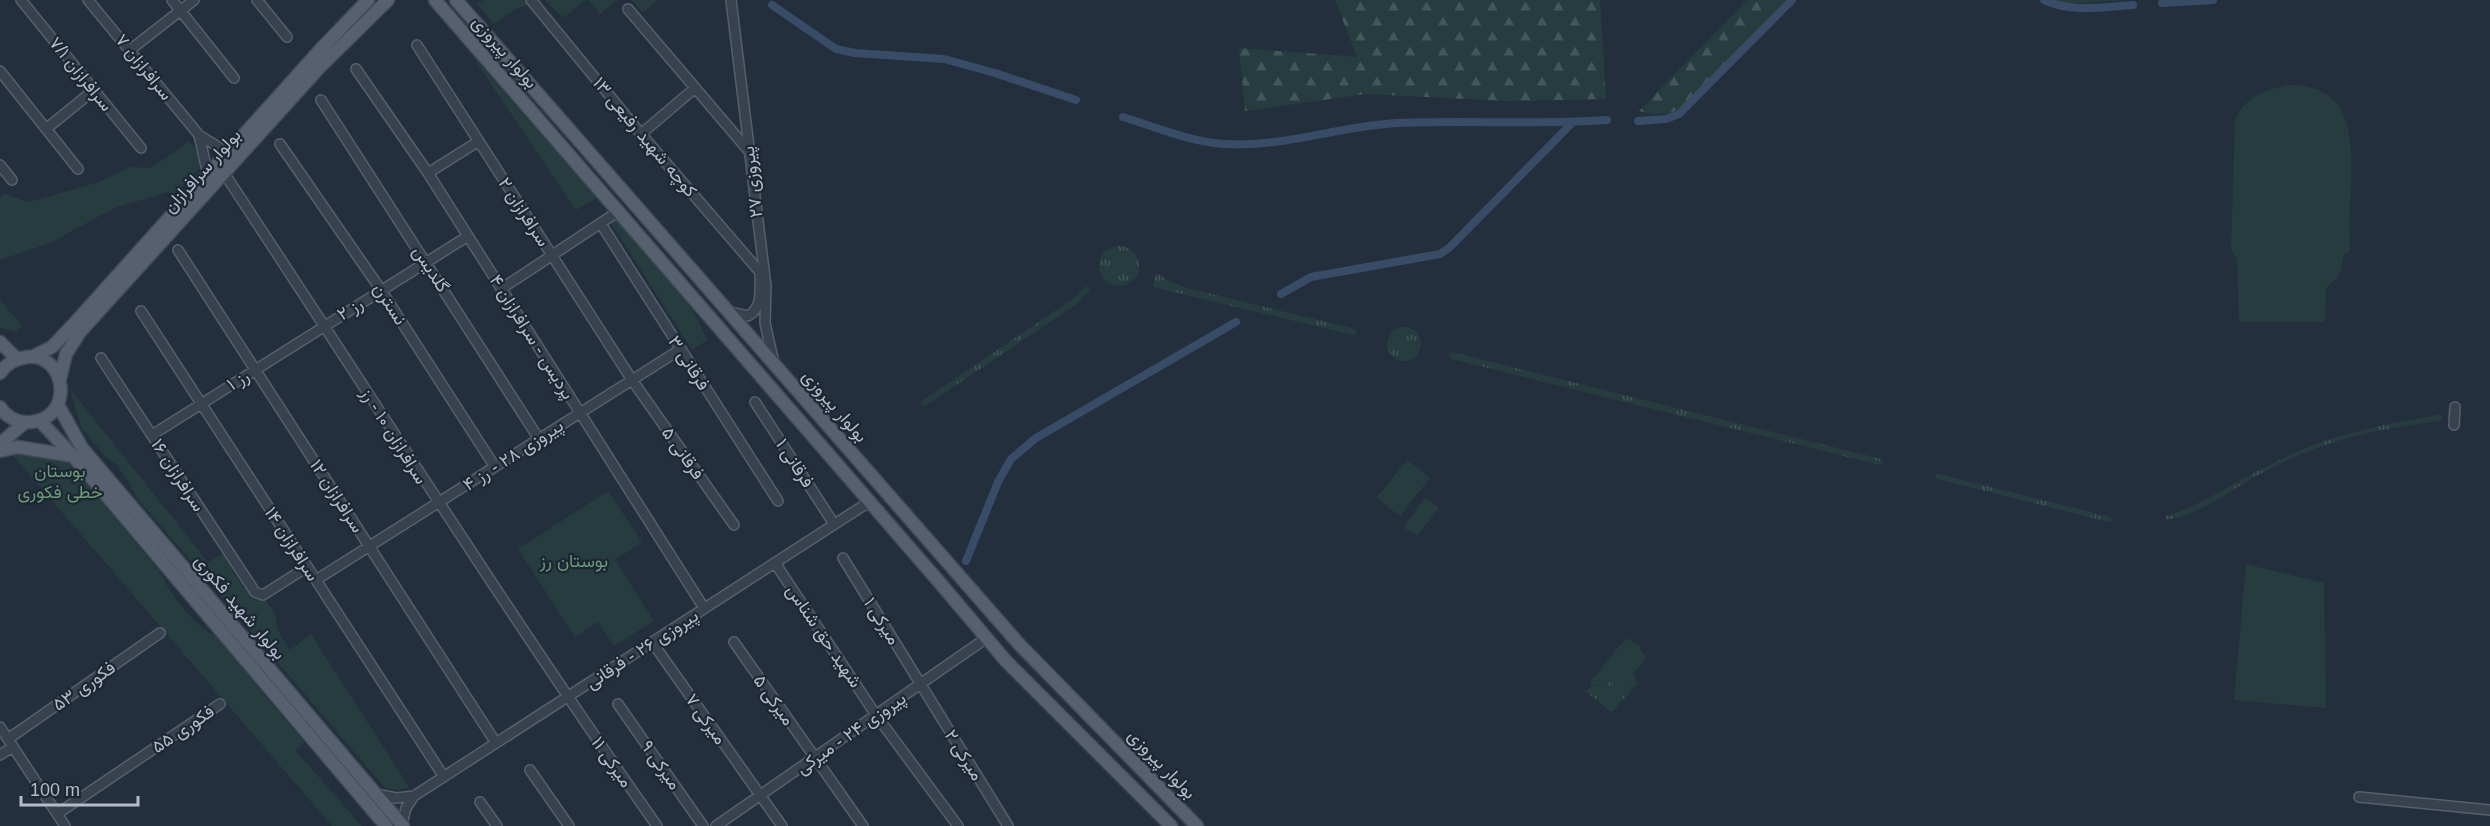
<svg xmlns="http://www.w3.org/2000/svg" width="2490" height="826" font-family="Arial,Vazirmatn,sans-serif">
  <defs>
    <pattern id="grass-tufts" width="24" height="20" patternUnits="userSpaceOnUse" patternTransform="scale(1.5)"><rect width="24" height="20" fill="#263c3f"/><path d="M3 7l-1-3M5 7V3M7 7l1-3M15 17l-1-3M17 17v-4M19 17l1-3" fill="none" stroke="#435659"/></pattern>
    <pattern id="forest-firs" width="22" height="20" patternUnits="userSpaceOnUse" patternTransform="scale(1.5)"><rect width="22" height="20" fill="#263c3f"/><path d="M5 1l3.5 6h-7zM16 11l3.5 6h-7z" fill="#435659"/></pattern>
  </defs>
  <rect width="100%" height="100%" fill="#242f3e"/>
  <path fill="url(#grass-tufts)" d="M1099 266a20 20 0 1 1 40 0a20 20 0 1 1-40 0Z
    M1156,273L1172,282L1187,288L1355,329L1357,334L1353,335L1153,287Z
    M1086,286L1090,290L1078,303L925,406H921L922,401L1074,298Z
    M1387 344a17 17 0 1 1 34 0a17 17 0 1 1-34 0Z
    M1452,352L1881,459L1883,464L1880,465L1451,359L1449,354Z
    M2440,415L2442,417L2441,420C2416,425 2392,427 2368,433C2330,441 2293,456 2260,474C2237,486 2189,522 2165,519L2166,516C2204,505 2237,480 2273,463C2325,436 2382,424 2440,415Z
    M1939,474L2110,517L2112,520L2109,522L1937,479L1936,475Z
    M1633,673L1637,684L1612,712L1585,691L1595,685L1605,686L1611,680L1622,691L1626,687L1623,684Z"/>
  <path fill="url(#forest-firs)" d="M1335,0H1600L1606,99L1507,101L1366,94L1245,111L1239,48L1357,57Z
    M1747,0H1787L1682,107C1669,116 1654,115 1639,111Z
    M2053,0H2126L2064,4Z"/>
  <path fill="#263c3f" d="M484,0H543L516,9L494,24L476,3Z
    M545,0H586L563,18Z
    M588,0H618L600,14Z
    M632,0H658L643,13Z
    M470,53L597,198L576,210Z
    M2286,85C2382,82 2341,196 2351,251L2344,254L2339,276L2326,288L2325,322H2239L2237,259L2231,250L2235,120C2244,98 2263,91 2286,85Z
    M189,141L199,153L200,168L173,195L168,192L114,208L50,243L0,260V197L4,194L29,202L99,182L130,167L151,168Z
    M618,218L693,310L707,340L692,350L611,223Z
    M0,300L22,326L17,332L0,328Z
    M70,389L208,562L224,553L233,565L231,570C239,580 250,602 265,599L276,616C275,630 282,638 290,650L311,634L409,787L399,790L385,788L136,497L129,482L116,464L105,456L81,427Z
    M11,453L38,454L66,459L161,573C168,593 196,627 215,636L304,742L295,750L362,826H332Z
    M1407,460L1430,478L1400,516L1376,498Z
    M608,491L642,542L615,560L654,621L614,646L598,622L575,637L518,549Z
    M1425,498L1439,508L1417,536L1403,527Z
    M2246,564L2324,583L2326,708L2234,700Z
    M1626,638L1640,646L1641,651L1646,656L1639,667L1623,684L1626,687L1622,691L1616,692L1611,680L1602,687L1597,684L1591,686L1590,682Z"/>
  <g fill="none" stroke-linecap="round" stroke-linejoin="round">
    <path stroke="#394c67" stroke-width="8" d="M2044,0C2072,13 2104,7 2133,5
      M2162,3L2213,0
      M772,5L836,49L855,53L944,59L995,73L1076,100
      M1123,117C1156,127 1190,142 1225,144C1282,148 1339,126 1397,123C1466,120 1537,125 1607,120
      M1638,121L1666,119L1679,114L1792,0
      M1281,294L1311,277L1440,254L1449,248L1573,122
      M966,561L998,482L1011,459L1036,438L1236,322"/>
    <defs>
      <path id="minor" d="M21,0L141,148
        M88,0L199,135L228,153
        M172,0L234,78
        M257,0L287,37
        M531,0L641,134L760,272
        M731,0L766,286L765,323L774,363
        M628,9L748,150
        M417,45L632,380L734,525
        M130,50L194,0
        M356,69L428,173L704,608
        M0,71L78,169
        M321,100L539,439
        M46,129L94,90
        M641,134L695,88
        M199,135L208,175
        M280,144L381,290L495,467
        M0,165L12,180
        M224,173C368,391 507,612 657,826
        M428,173L479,141
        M601,224L778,501
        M178,250L496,743
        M501,289L619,211
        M141,311L444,777
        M731,312L748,316C763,308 760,289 760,274
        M101,358L255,592L263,595L307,567
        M755,402L834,524
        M2454,425L2455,407
        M152,435L468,236
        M843,558L1008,826
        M775,563L876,715L958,826
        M316,580L681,349
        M652,642L782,826
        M734,642L863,826
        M618,704L703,826
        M0,727L65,826
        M8,739L160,633
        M0,755L13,747
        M530,770L569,826
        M376,794L396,798L414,796
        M2359,797L2490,810
        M480,802L497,826
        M57,814L220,704
        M402,824L406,808L414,796L869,502
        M716,826L985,639"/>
      <path id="major" d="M435,0L940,583L1006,661L1171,826
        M456,0L1019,644L1197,826
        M0,342L17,359
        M32,357L52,347L72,326L320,50L368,0
        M0,373C7,363 15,359 27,357C67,353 75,418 31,422C19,423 7,418 0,407
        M60,379L66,354L80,332L319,68L388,0
        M58,405L82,448L403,826
        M40,421L73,456L386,826
        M0,444L24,423
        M0,451L18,447L73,456"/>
    </defs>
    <use href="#minor" stroke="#565f6c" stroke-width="12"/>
    <use href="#major" stroke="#414a57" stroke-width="15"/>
    <use href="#minor" stroke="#38414e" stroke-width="9"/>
    <use href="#major" stroke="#56606e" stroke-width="12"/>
  </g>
  <g text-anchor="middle" stroke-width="4.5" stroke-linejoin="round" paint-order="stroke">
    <g font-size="18" fill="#b4bcc9" stroke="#1d2633">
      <text transform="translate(505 52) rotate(49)" y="6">بولوار پیروزی</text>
      <text transform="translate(144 67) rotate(51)" y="6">سرافرازان ۷</text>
      <text transform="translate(81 74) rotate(51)" y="6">سرافرازان ۷/۱</text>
      <text transform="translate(645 137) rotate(50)" y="6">کوچه شهید رفیعی ۱۳</text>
      <text transform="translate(202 171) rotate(-48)" y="6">بولوار سرافرازان</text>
      <text transform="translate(752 182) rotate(-97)" y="6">پیروزی ۲۷</text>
      <text transform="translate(524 212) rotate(57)" y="6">سرافرازان ۲</text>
      <text transform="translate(431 269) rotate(57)" y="6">گلدیس</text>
      <text transform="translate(390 304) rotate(57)" y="6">نسترن</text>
      <text transform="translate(350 309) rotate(-32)" y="6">رز ۲</text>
      <text transform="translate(532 337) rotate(58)" y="6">پردیس - سرافرازان ۴</text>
      <text transform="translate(689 363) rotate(57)" y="6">فرقانی ۳</text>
      <text transform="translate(238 380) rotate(-32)" y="6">رز ۱</text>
      <text transform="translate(835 406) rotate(49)" y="6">بولوار پیروزی</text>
      <text transform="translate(394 436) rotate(58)" y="6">سرافرازان ۱۰ - رز</text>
      <text transform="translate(683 453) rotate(55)" y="6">فرقانی ۵</text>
      <text transform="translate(513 455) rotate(-33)" y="6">پیروزی ۲۸ - رز ۴</text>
      <text transform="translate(795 463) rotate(57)" y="6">فرقانی ۱</text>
      <text transform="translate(178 475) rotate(57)" y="6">سرافرازان ۱۶</text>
      <text transform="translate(337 496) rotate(57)" y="6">سرافرازان ۱۲</text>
      <text transform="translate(292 544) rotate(57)" y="6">سرافرازان ۱۴</text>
      <text transform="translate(240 607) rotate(50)" y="6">بولوار شهید فکوری</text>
      <text transform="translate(882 621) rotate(58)" y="6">میرکی ۱</text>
      <text transform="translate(824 636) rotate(56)" y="6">شهید حق شناس</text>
      <text transform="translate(642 649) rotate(-33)" y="6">پیروزی ۲۶ - فرقانی</text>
      <text transform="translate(84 686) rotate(-35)" y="6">فکوری ۵۳</text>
      <text transform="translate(774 700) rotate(55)" y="6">میرکی ۵</text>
      <text transform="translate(706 719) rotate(55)" y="6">میرکی ۷</text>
      <text transform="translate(183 729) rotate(-34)" y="6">فکوری ۵۵</text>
      <text transform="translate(851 733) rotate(-35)" y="6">پیروزی ۲۴ - میرکی</text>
      <text transform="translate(964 755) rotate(58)" y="6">میرکی ۲</text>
      <text transform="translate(612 762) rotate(55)" y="6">میرکی ۱۱</text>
      <text transform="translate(1162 764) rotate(46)" y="6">بولوار پیروزی</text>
      <text transform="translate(661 765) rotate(55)" y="6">میرکی ۹</text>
    </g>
    <g font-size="18" fill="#6b9a76" stroke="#1d2633">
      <text x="60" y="477">بوستان<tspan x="60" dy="21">خطی فکوری</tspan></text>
      <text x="574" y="567">بوستان رز</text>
    </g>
  </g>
  <path d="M21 796v9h117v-9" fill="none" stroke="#b4bcc9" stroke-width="3"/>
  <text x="30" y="796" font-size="18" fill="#b4bcc9" stroke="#1d2633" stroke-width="4.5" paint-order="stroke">100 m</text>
</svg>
